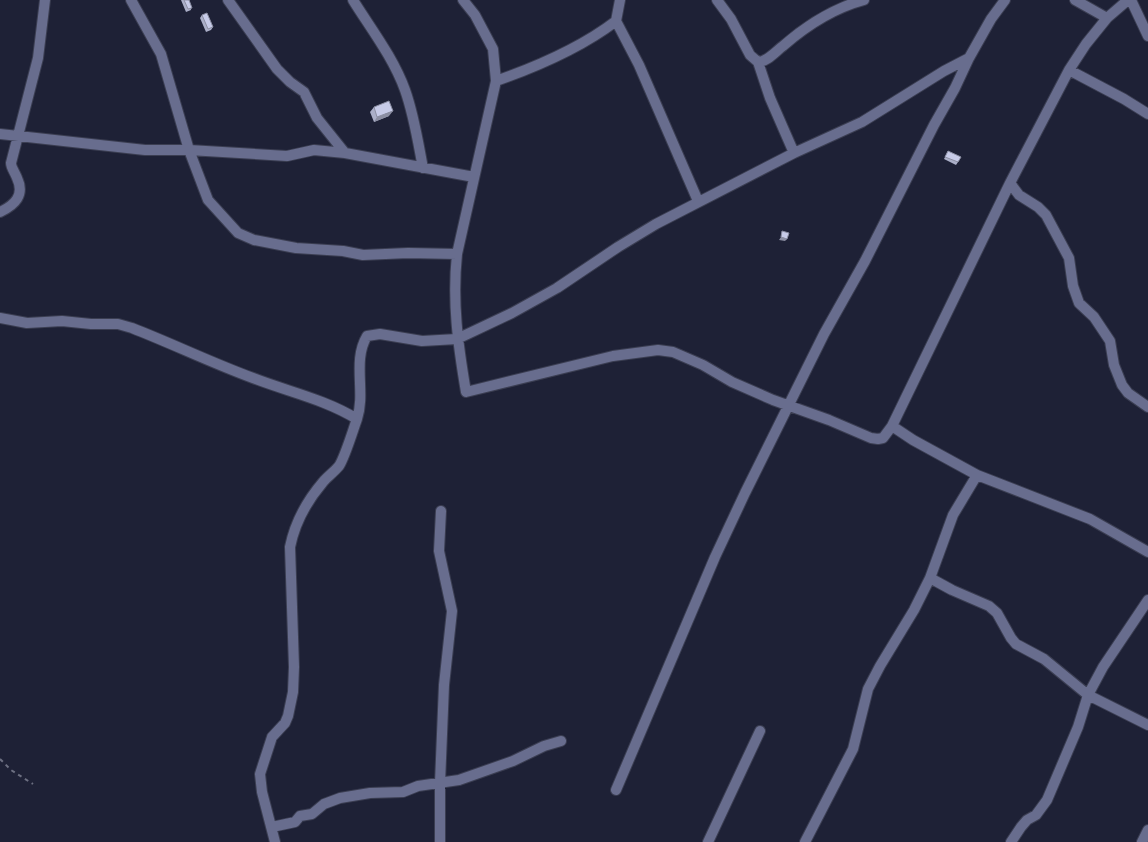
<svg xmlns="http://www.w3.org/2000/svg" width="1148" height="842" font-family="Ubuntu,sans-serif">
  <rect width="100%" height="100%" fill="#1e2136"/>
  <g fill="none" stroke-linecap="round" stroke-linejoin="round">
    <defs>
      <path id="minor" d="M131,0L161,54L189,150L208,200L238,233L254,240L296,248L343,251L363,255L408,253L457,254
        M228,0L277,69L290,82L304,92L317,118L345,153
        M353,0C371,29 393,57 405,90C414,115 418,142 423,168
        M463,0L475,15L493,49L496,81L457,254C452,302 458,345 466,392L613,356L658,350L673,352L703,365L732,382L773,400L829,420L871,438L878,439L883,438L892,426L1010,183L1069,70L1086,44L1107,18L1128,0
        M717,0L731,19L750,55L758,62L770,98L794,153
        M1075,0L1107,18
        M1131,0L1148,36
        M616,21L639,65L698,201
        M758,62C767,62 776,51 783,46C806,26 834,8 864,0
        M1069,70L1124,99L1148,114
        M496,81C536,67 582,47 616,21L620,0
        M0,134L145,150H189L287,156L314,150L345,153L474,177
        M1010,183L1019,195L1038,207L1046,215L1069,258L1073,286L1079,303L1094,317L1110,341L1114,365L1122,385L1128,393L1148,407
        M0,212C15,205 25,195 17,178C15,172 11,168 11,163L38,58L45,0
        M0,318L27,323L62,321L91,324H118L132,328C173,344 212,363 253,378C289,392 324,399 357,419
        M892,426L913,440L977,475L1090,519L1148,552
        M930,578L952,590L989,606L997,613L1011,638L1016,644L1044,659L1088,695L1148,725
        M616,790L715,557L745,493L824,334L865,261L934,125L955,88L969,58
        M272,827L295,822L300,816L312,814L324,804L340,798L370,793L403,792L418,786L459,780L513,761L544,746L561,741
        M275,842L262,792L260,774L272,737L285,723L288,716L293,692L294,667L290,547C295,522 306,502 323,482C327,477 334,472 339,466C345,457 353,430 357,419C366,392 352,361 367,336L380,334L422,341L457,339L512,313L557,288L618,247L656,224L794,153L862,122L944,71L969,58L991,19L1005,0
        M440,842V783L444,685L452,611L439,551L441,511
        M708,842L760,731
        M805,842L853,749L868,689L880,666L914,610L930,578L953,515L977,475
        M1011,842L1021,827L1027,820L1036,815L1047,800L1078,727L1088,695L1103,667L1148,600
        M1142,842L1148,830"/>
    </defs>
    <use href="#minor" stroke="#3b3e52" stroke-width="12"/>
    <path stroke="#6c6f81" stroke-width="2" stroke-dasharray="4 4" stroke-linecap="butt" d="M0,759L11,770L33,784"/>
    <use href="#minor" stroke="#686d8e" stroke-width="10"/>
  </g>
  <path fill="#abafc8" d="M181,0H189L191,10L186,12Z
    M202,15L213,27L211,30L206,32L200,18Z
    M374,107L389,116L374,122L370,112Z
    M948,151L958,162L956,165L944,159Z"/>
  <path fill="#8b8ea2" d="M393,111L389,116L374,122L377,117Z
    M781,237L787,239L785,241L779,240Z"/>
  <path fill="#c7cbe8" stroke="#8b8ea2" d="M184,0H189L192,8L188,9Z
    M207,13L213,27L208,29L202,15Z
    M389,101L393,111L377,117L374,107Z
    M948,151L961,157L958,162L945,157Z
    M782,231L789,233L787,239L781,237Z"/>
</svg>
